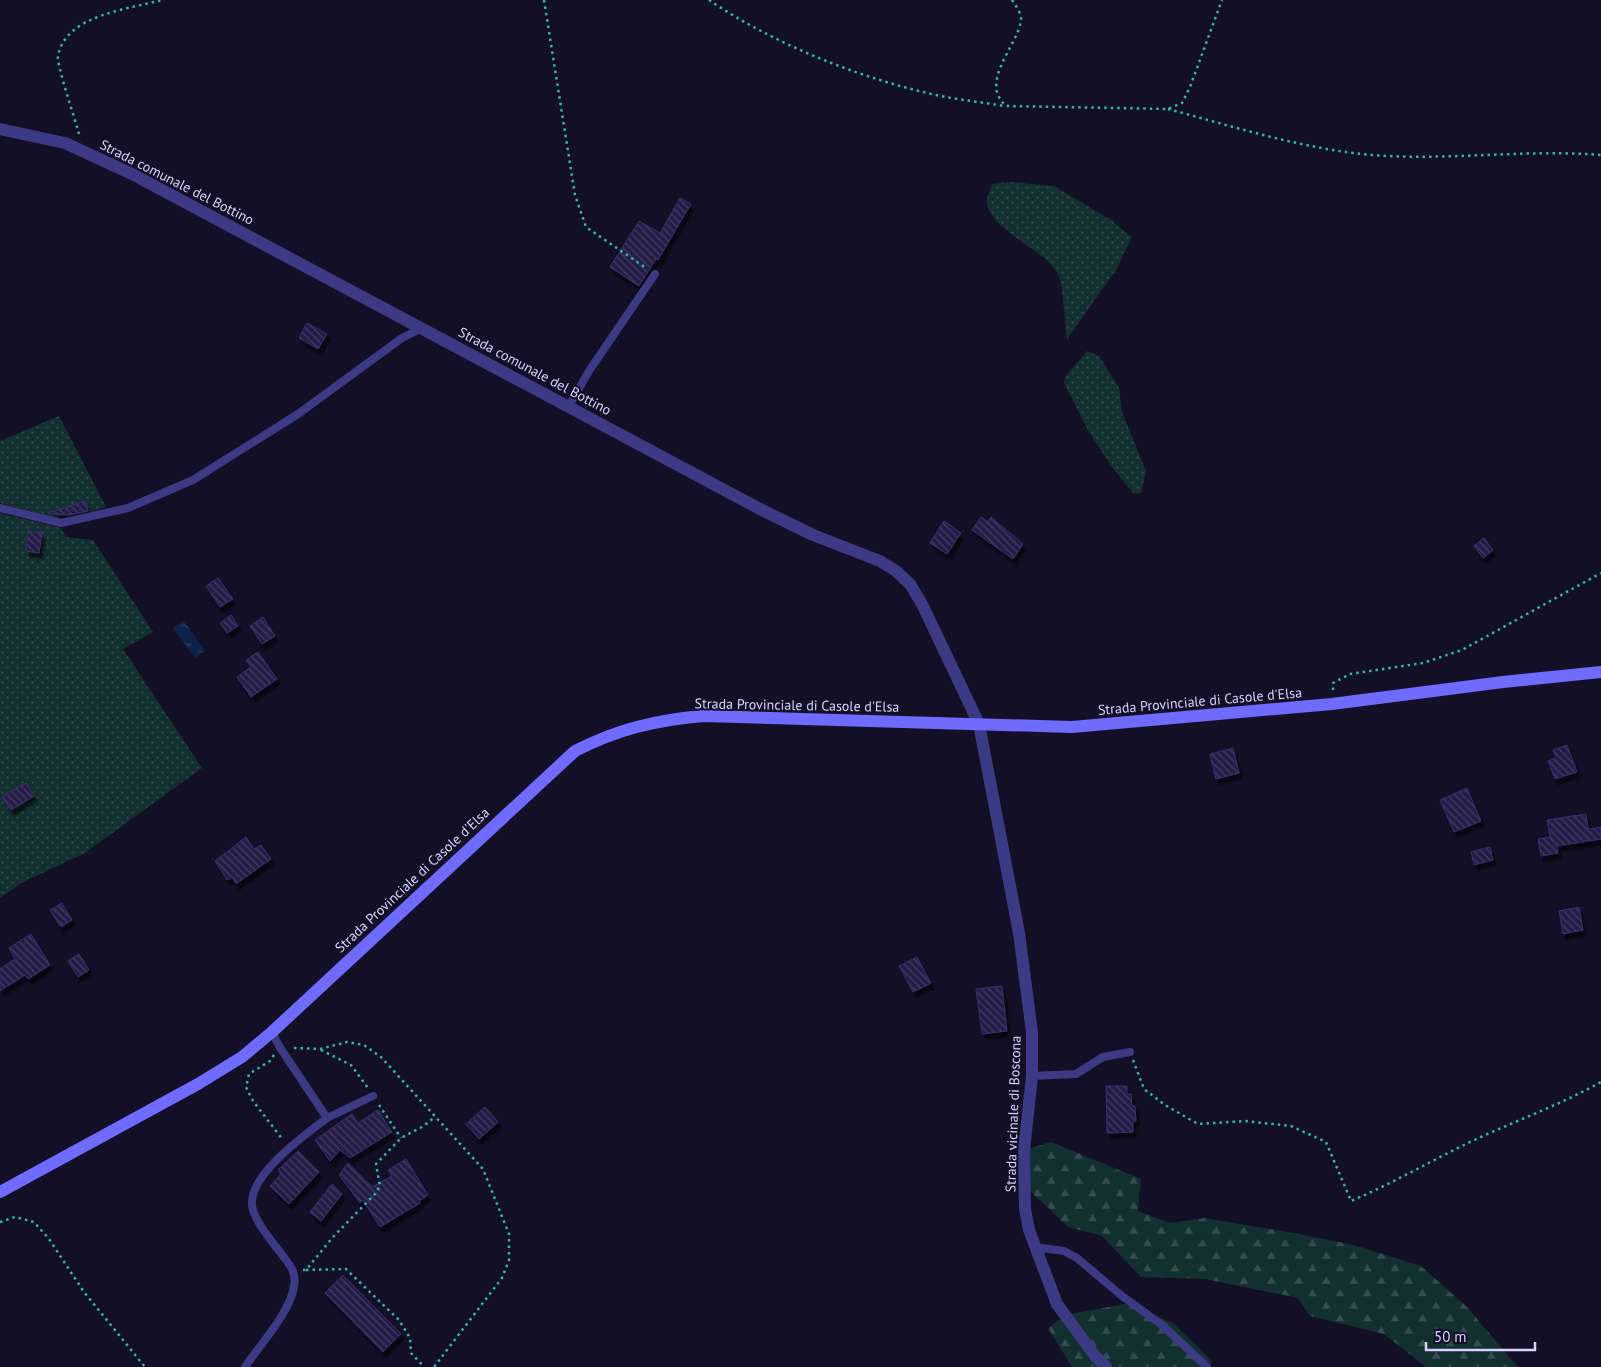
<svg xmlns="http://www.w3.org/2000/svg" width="1601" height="1367" font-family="'PT Sans',sans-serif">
  <defs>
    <pattern id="grass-dots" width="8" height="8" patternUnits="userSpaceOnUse" patternTransform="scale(1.25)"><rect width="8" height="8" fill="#12302f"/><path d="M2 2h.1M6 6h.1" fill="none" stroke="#344d4e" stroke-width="1.8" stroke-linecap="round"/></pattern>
    <pattern id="forest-firs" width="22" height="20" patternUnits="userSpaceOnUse" patternTransform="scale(1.25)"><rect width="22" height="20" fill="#12302f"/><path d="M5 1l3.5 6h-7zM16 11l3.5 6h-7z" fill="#344d4e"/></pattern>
    <pattern id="water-ripples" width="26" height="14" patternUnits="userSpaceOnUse" patternTransform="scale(1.25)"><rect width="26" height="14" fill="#0c2248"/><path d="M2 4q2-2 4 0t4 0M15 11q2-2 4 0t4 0" fill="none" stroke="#2f4163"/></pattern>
    <pattern id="building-back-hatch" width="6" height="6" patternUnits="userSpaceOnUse" patternTransform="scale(1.25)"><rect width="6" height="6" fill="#241b47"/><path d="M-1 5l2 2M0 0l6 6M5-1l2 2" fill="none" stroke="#433b63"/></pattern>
    <filter id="shadow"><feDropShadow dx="3" dy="5.5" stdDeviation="1" flood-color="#0009"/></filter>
  </defs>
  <rect width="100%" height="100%" fill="#130f26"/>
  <path fill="url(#grass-dots)" d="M1010,182L1054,186L1111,220L1132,237L1116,270L1067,339C1065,326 1063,283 1058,274C1044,249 996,233 988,207C985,200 990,191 992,184Z
    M1087,351L1099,356L1119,388L1122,412L1146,471L1141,493L1134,494L1111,466L1089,432L1064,383L1065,377Z
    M59,416L106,507L76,517L54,518L0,503V441Z
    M0,513L61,528L66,537L93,540L153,632L123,649L202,768L85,853L23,882L0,898Z"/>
  <path fill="url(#forest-firs)" d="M1051,1142L1141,1179L1138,1211L1170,1223L1205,1218L1293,1233L1354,1245L1421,1266L1467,1307L1518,1367H1426L1384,1334L1310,1316L1298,1298L1205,1279L1141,1277L1102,1236L1068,1227L1025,1186L1024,1150Z
    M1125,1304L1173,1323L1212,1361L1209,1367H1072L1048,1328L1065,1315Z"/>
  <path fill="url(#water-ripples)" d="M184,621L205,651L195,658L173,628Z"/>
  <path fill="url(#building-back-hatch)" stroke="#3b2d73" filter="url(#shadow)" d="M680,198L691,204L658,260L656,259L639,286L610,267L639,221L660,233Z
    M307,323L327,334L318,349L299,338Z
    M85,501L88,511L69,515L48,513Z
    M981,517L988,522L991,517L1023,544L1013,559L972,530Z
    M944,521L961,533L947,554L930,543Z
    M28,531L42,533L39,553L26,551Z
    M1484,538L1493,550L1483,558L1474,546Z
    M218,578L233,599L220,607L206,586Z
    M231,615L238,626L227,633L220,623Z
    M263,617L275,636L262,644L250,626Z
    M258,652L277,679L251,697L237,677L251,667L246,660Z
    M1567,745L1577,772L1555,779L1548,761L1556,758L1553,750Z
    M1233,748L1239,773L1216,779L1210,754Z
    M26,783L34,796L11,810L2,797Z
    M1467,788L1481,821L1454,832L1440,800Z
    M1586,814L1588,829L1601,827V839L1557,846L1558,853L1541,856L1538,839L1550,837L1547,820Z
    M246,837L254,849L261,845L271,859L236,884L232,877L227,880L215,861Z
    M1490,847L1493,860L1474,865L1471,852Z
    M62,903L72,920L61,927L50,910Z
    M1579,907L1583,930L1563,934L1559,911Z
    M31,934L50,965L28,979L25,975L0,991V969L15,959L9,948Z
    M79,954L89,970L78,977L68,961Z
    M917,957L931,983L913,992L899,966Z
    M1002,986L1007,1031L982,1034L976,989Z
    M1106,1086H1127V1094H1131L1132,1106H1135L1136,1121H1133V1132L1107,1133Z
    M485,1107L498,1122L479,1139L466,1124Z
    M378,1110L392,1132L350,1158L340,1150L330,1161L315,1140L352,1114L358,1123Z
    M298,1151L319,1172L289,1204L270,1186L281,1174L278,1170Z
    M406,1159L428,1195L419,1201L420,1203L380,1227L363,1200L360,1203L339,1175L348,1163L372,1187L392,1176L388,1170Z
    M332,1184L342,1194L321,1221L310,1212Z
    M343,1275L401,1334L383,1352L325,1293Z"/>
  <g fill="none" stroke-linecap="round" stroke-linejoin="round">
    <path stroke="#2fb8b0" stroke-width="2.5" stroke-dasharray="2.5 4" stroke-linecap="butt" d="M544,0L575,195L586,227L646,268
      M709,0C774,44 859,78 936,95C959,100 982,102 1004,106
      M1012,0C1016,6 1022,14 1021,21C1016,48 979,82 1006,106L1168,109L1182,103L1190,87L1222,0
      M1168,109C1235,127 1303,149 1372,155C1448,161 1525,149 1601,155
      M79,134C76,122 56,63 58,56C65,15 129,9 162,0
      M1333,690V683L1350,674L1423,663L1462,650L1601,573
      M294,1048L320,1049L347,1042L364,1045L381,1057L483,1169L509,1234V1260L502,1278L434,1367
      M321,1050L351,1065L368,1088
      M274,1055L270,1061L249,1074L246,1087L253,1101L283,1140
      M1133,1060L1144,1089L1165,1105L1198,1124L1245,1121L1291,1126L1326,1142L1351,1201C1391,1184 1429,1162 1468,1143C1512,1122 1558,1106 1601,1082
      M379,1105L401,1138
      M0,1222L15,1217L34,1222L49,1239L84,1292L145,1367
      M303,1270H306L333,1237L375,1194L380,1186L376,1164L401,1138L422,1127L435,1117
      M306,1270L346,1269L399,1320L410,1338L411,1353L424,1367"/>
    <path stroke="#3d3a85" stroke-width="8" d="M569,406L589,371L655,274
      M0,508L61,523L128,508L193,480L298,414L402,338L422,328
      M1032,1076L1076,1074L1103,1057L1130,1052
      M327,1118L373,1096
      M1034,1247L1064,1251L1077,1258L1122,1296L1162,1325L1207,1367
      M245,1367C260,1345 291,1311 294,1286C297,1271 288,1263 280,1252C270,1239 258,1225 253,1210C243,1178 305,1135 327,1118L279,1046L272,1032"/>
    <path stroke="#3d3a85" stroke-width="12" d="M0,129L65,143L132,174L760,509L813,535L880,561L896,571L910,584L922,604L979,724L1019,933L1032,1032V1076L1024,1150L1025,1209L1029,1230L1057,1304L1095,1356L1106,1367"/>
    <path stroke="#6f6bff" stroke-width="12" d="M0,1192L198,1084L242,1057L272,1032L575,751C618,729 656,720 704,716L1072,727L1332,704L1503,682L1601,672"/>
  </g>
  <g text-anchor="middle" stroke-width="4" stroke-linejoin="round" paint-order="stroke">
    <g font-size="14" fill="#d9d4ff" stroke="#130f26">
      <text transform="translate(177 182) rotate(27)" y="5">Strada comunale del Bottino</text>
      <text transform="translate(535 371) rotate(28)" y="5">Strada comunale del Bottino</text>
      <text transform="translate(1200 701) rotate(-5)" y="5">Strada Provinciale di Casole d'Elsa</text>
      <text transform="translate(797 705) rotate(1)" y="5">Strada Provinciale di Casole d'Elsa</text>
      <text transform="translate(412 880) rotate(-43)" y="5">Strada Provinciale di Casole d'Elsa</text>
      <text transform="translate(1013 1114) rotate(-88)" y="5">Strada vicinale di Boscona</text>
    </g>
  </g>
  <path d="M1426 1342v8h109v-8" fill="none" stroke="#d9d4ff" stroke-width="2.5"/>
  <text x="1434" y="1342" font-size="15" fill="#d9d4ff" stroke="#130f26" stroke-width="4" paint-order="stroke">50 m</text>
</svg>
